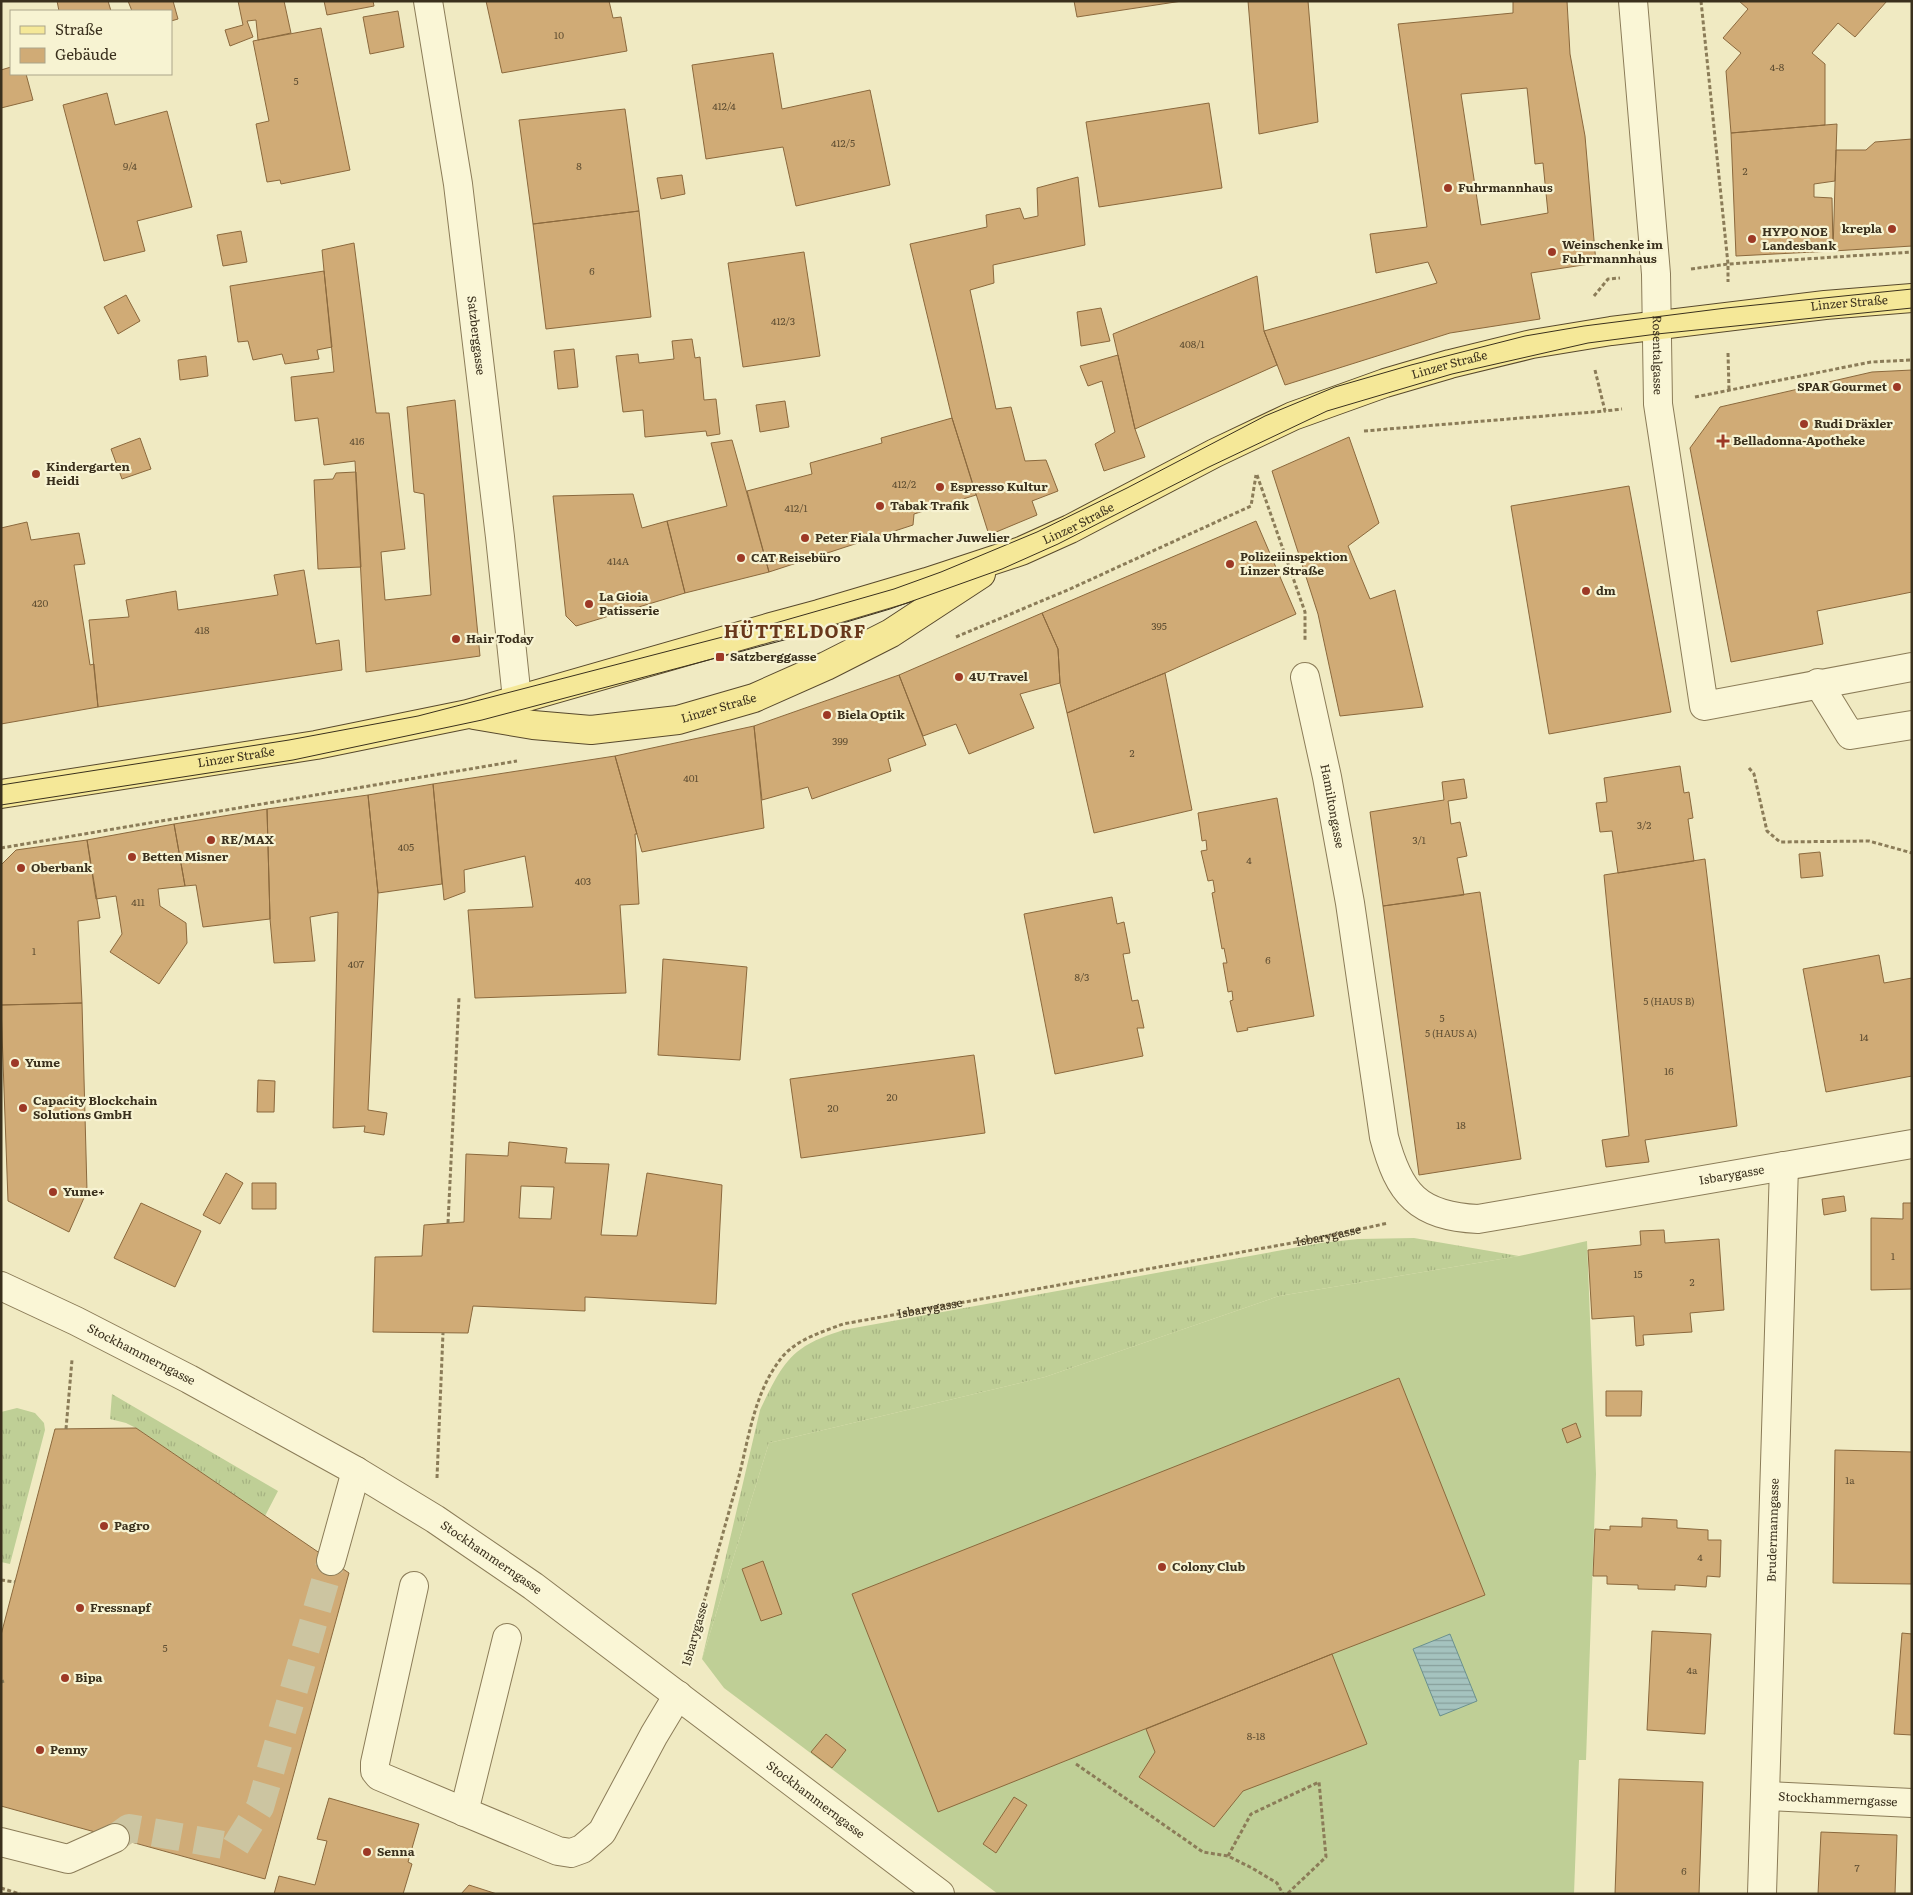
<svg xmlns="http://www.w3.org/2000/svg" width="1913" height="1895" font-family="Literata,serif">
  <defs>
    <pattern id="grass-tufts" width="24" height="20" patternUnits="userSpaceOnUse" patternTransform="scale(1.25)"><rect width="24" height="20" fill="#bfcf96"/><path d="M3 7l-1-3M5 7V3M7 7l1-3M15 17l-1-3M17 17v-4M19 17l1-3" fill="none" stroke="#a5b281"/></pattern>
    <pattern id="water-rules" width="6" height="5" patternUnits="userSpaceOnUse" patternTransform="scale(1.25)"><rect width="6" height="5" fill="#a5c3bf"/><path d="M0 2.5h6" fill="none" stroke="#879f9b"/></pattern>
  </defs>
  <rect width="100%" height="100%" fill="#f0eac2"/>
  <path fill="url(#grass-tufts)" d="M1414,1238L1519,1256L1279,1296L1045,1377L769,1443L702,1659L760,1410C771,1388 781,1363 801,1349C813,1340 829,1335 843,1330L1321,1243L1358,1239Z
    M112,1394L278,1491L265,1516L136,1428L126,1423L110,1419Z
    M17,1408L35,1413L44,1423L45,1430L10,1564L1,1562V1412Z"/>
  <path fill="#bfcf96" d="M1587,1241L1596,1474L1586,1760H1579L1574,1894H998L724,1688L702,1659L769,1443L1045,1377L1279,1296L1519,1256Z"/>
  <path fill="url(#water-rules)" stroke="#6b918e" d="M1450,1634L1477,1701L1440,1716L1413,1649Z"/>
  <path fill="#d0ab76" stroke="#8b693d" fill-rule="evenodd" d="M57,1H108L111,11H59Z
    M128,1H173L178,19L171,21V11H132Z
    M238,1H284L291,33L258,40L256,20L247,21L253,37L230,46L225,30L243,25Z
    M324,1H373L374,6L327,15Z
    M486,1H609L613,18L621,17L627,51L502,73Z
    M1074,1H1182L1077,17Z
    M1248,1H1308L1318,122L1259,134Z
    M1513,1H1567L1570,54L1585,136L1596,263L1531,273L1540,319L1450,333L1285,385L1264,331L1437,283L1428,262L1376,273L1370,234L1427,227L1398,24L1513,13ZM1527,88L1535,164L1543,163L1548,213L1481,225L1461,94Z
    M1739,1H1887L1855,37L1838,23L1812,53L1825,64V125L1731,133L1726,71L1741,53L1723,38L1748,9Z
    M398,11L404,47L370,54L363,17Z
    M321,28L350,170L281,184L280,180L267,182L256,124L269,121L253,41Z
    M773,53L782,109L870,90L890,185L796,206L783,147L706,159L692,65Z
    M11,67V74H26L33,100L1,108V70Z
    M107,93L115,125L167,111L192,207L137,221L145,251L104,261L63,105Z
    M1209,103L1222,188L1099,207L1086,122Z
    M625,109L639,211L533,224L519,120Z
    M1837,124L1835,181L1814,184V197L1832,198L1833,251L1736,256L1731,133Z
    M1912,139V246L1833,251L1836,150H1866L1875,142Z
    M682,175L685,194L661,199L657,178Z
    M1078,177L1085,245L993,265L994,283L970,290L996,409L1011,407L1025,461L1046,460L1058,491L1032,501L1037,515L989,535L952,418L910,244L987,227L986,215L1020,208L1024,219L1038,216L1037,188Z
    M639,211L651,317L546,329L533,224Z
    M241,231L247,262L223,266L217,235Z
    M354,243L376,413H389L405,549L381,552L385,600L431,595L424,494L414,492L407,407L455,400L480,656L366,672L355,461L324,465L318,418L295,421L291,377L334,372L322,250Z
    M804,252L820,356L743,367L728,263Z
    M324,271L332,347L317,350L319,359L285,364L282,354L253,360L248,341L238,342L230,286Z
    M1257,276L1264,331L1277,365L1135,429L1113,334Z
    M126,295L140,321L118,334L104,307Z
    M1101,308L1110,341L1081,346L1077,312Z
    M692,339L695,358L700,357L704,400L716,399L720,434L707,436L706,431L645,437L643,410L623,412L616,356L638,354L639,363L674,359L672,341Z
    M574,349L578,387L558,389L554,351Z
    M1118,355L1135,429L1145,457L1104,471L1095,444L1115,432L1102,381L1088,386L1080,366Z
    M206,356L208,376L180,380L178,360Z
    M1912,370V592L1817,611L1823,644L1731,662L1690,448L1720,407L1872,372Z
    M785,401L789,427L760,432L756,405Z
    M952,418L976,495L914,514L913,525L769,572L747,491L812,474L810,463L882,443L881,438Z
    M1349,437L1379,523L1348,546L1370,599L1395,590L1423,707L1340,716L1318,614L1272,471Z
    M140,438L151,469L122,479L111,449Z
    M732,440L769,572L685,593L667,521L727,506L711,443Z
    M356,472L361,567L318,569L314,480L333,479L336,473Z
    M1629,486L1671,712L1549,734L1511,506Z
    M633,494L642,528L667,521L685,593L576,626L566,616L553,496Z
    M1256,521L1296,614L1165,673L1067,713L1060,683L1058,649L1042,613Z
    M27,522L31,540L79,533L85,564L74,565L90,665L94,664L98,707L1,724V528Z
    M304,570L316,644L339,640L342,670L98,707L89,620L129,617L126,600L176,591L178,610L278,595L274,575Z
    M1042,613L1058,649L1060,683L1020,694L1034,728L969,754L956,724L923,736L899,675Z
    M1165,673L1192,810L1094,833L1067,713Z
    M899,675L926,745L888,759L891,771L812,799L808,787L762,800L754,726Z
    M754,726L764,828L642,852L615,756Z
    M615,756L637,834H635L639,904L620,905L626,993L475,998L468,910L533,907L525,856L464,870L465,892L444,900L433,784Z
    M1680,766L1684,793L1689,792L1693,818L1688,819L1694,861L1618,873L1612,831L1600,832L1596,803L1607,802L1604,778Z
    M1464,779L1467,798L1448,801L1451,824L1460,822L1467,856L1457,858L1464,895L1383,906L1370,812L1444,800L1442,782Z
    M433,784L442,884L378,893L368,795Z
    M368,795L378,893L368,1110L387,1113L384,1135L364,1132L365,1126L333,1128L338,912L310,917L315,961L274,963L270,919L267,809Z
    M1277,798L1314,1016L1247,1028L1248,1030L1237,1032L1230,1001L1233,1000L1232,991L1228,992L1223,963H1227L1224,948L1222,949L1212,893L1215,892L1213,880L1208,881L1201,851L1207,850L1206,840L1202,841L1198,813Z
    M267,809L270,919L203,927L196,885L185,886L174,824Z
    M174,824L185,886L158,889L160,906L186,923L187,943L159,984L110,952L122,934L116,896L96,899L87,840Z
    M87,840L100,918L78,921L82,1003L1,1005V865L16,850Z
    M1820,852L1823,876L1801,878L1799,854Z
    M1705,859L1737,1126L1645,1140L1649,1162L1606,1167L1602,1140L1629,1136L1604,875Z
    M1480,892L1521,1159L1419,1175L1383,906Z
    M1112,897L1117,924L1124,922L1130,953L1123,954L1132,1001L1138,1000L1144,1028H1137L1143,1056L1055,1074L1024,914Z
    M1879,955L1884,983L1912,978V1076L1826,1092L1803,969Z
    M663,959L747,967L740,1060L658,1055Z
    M82,1003L87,1191L69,1232L8,1201L1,1005Z
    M974,1055L985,1133L801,1158L790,1079Z
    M258,1080L275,1081L274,1112H257Z
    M509,1142L567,1148L565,1163L609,1164L601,1235L637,1236L647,1173L722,1185L716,1304L585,1297V1311L473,1306L468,1333L373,1332L375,1257L422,1256L424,1225L464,1222L466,1154L508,1156ZM521,1186L554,1187L551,1219L519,1218Z
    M226,1173L243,1183L220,1224L203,1215Z
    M252,1183H276V1209H252Z
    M1844,1196L1846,1211L1824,1215L1822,1199Z
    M141,1203L201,1231L175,1287L114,1258Z
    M1903,1203H1912V1289L1871,1290V1218L1903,1219Z
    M1664,1230L1665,1243L1719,1239L1724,1310L1690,1313L1692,1332L1643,1335L1644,1345L1636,1346L1634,1316L1592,1319L1588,1250L1641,1245L1640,1231Z
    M1399,1378L1485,1595L1332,1654L938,1812L852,1594Z
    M1606,1391H1642L1641,1416H1606Z
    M1576,1423L1581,1437L1567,1443L1562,1429Z
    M136,1428L349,1573L265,1879L1,1806V1635L55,1429Z
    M1835,1450L1912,1452V1584L1833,1583Z
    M1642,1518L1677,1520V1528L1708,1530V1540H1721L1720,1577L1707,1576L1706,1587L1675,1585V1590L1638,1589V1585L1607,1584V1576H1593L1595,1529L1610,1530V1526L1642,1527Z
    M763,1561L782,1614L761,1621L742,1569Z
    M1652,1631L1711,1634L1705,1734L1647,1730Z
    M1902,1633L1912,1634V1735L1894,1734Z
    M1332,1654L1367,1744L1243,1791L1214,1827L1139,1777L1155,1752L1146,1729Z
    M826,1734L846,1750L832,1768L811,1752Z
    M1619,1779L1703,1782L1699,1894H1615Z
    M1014,1797L1027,1805L996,1853L983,1844Z
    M329,1798L419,1824L408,1862L412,1864L403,1894H274L279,1876L315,1885L327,1841L317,1839Z
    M1821,1832L1897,1835L1895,1894H1818Z
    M469,1885L497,1894H461Z"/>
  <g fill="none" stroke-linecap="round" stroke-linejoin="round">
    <path stroke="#ccc5a1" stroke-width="28" stroke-dasharray="28 14" stroke-linecap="butt" d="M115,1838L129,1828L235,1847L260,1807L331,1561"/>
    <defs>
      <g id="minor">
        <path id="s2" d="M428,1L458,184L500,537L517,699"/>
        <path id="s3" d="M1633,1L1656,274L1658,404L1704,706L1912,667"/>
        <path id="s4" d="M1305,677L1327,777L1350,903L1384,1137C1399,1194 1418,1216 1478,1219L1912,1144"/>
        <path d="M1818,683L1850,735L1912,725"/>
        <path id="s5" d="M1,1286L76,1321L189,1379L356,1471L435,1519L533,1586L940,1894"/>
        <path d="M331,1561L356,1471"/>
        <path d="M414,1586L375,1763V1771L379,1776L558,1851L571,1853L582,1849L602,1832L654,1735L678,1695"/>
        <path id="s6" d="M1766,1796L1912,1803"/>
        <path d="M464,1812L507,1638"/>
        <path d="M1,1842L68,1859L115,1838"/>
        <path id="s7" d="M1762,1894L1784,1166"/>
      </g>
      <g id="major">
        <path id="s8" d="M474,715L533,725L591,730L678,720L754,698L826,666L891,633L981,574"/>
        <path id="s9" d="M1,794L316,745L468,714L771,627L819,614L927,582L1021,551L1070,529L1215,453L1293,416L1385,383L1450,364L1532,344L1611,331L1825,305L1912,298"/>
      </g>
    </defs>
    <use href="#minor" stroke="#8b7c58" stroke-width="30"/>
    <use href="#major" stroke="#58492d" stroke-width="30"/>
    <g stroke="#8b7c58" stroke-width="3" stroke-dasharray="4 2.5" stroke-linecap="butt">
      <path d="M1701,1L1728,264V282"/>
      <path d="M1691,269L1728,264L1912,252"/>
      <path d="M1594,296L1608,279L1620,278"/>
      <path d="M1728,353L1729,390"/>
      <path d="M1595,370L1605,411L1622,409"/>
      <path d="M1695,397L1871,362L1912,360"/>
      <path d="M1364,431L1605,411"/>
      <path d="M1257,475L1305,612V640"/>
      <path d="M956,637L1070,589L1251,506L1256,475"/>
      <path d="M1749,768L1754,774L1767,831L1780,842L1869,841L1912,853"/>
      <path d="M1,848L517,761"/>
      <path d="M448,1223L459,998"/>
      <path d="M66,1429L72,1360"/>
      <path d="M437,1478L443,1333"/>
      <path d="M1,1580L15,1582"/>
      <path id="s1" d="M688,1659C705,1599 721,1539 738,1480C749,1438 754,1391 783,1356C798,1339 822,1332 843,1324L1325,1237L1388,1223"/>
      <path d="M1,1682L4,1681"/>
      <path d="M1076,1764L1203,1852L1228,1856L1252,1868L1277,1883L1283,1894"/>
      <path d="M1228,1856L1251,1814L1319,1782L1326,1857L1287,1894"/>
      <path d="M1,1888L20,1894"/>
    </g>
    <use href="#minor" stroke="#faf6d6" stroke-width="28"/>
    <use href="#major" stroke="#f5e898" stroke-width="28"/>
    <path stroke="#3a301d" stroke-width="1" d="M1,785L289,740L418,716L765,626L894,589L941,572L1037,532L1127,488L1265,416L1335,387L1411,365L1525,336L1584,326L1726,308L1912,289
      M1,805L293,760L482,720L803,635L890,609L1002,569L1058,544L1209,467L1327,411L1452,374L1588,343L1657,334L1912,308"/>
  </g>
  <g fill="#9d3926" stroke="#f7f3d2" stroke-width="2">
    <circle cx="1448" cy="188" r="5"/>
    <circle cx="1892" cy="229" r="5"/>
    <circle cx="1752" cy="239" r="5"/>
    <circle cx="1552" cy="252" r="5"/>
    <circle cx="1897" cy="387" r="5"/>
    <circle cx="1804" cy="424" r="5"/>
    <path d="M1720.5 433.5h5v5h5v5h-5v5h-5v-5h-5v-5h5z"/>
    <circle cx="36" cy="474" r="5"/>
    <circle cx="940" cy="487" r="5"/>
    <circle cx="880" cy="506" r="5"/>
    <circle cx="805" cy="538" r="5"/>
    <circle cx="741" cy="558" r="5"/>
    <circle cx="1230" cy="564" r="5"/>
    <circle cx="1586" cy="591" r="5"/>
    <circle cx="589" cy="604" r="5"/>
    <circle cx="456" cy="639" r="5"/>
    <rect x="715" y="652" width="10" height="10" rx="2.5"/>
    <circle cx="959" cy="677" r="5"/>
    <circle cx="827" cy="715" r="5"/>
    <circle cx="211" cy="840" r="5"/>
    <circle cx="132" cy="857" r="5"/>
    <circle cx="21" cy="868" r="5"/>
    <circle cx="15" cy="1063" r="5"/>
    <circle cx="23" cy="1108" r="5"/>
    <circle cx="53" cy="1192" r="5"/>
    <circle cx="104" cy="1526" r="5"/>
    <circle cx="1162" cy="1567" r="5"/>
    <circle cx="80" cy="1608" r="5"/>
    <circle cx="65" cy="1678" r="5"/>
    <circle cx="40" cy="1750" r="5"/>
    <circle cx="367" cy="1852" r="5"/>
  </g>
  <g text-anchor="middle" stroke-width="4.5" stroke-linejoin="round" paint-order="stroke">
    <g font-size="10" fill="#604f33">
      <text x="559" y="39">10</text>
      <text x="1777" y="71">4-8</text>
      <text x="296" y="85">5</text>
      <text x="724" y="110">412/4</text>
      <text x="843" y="147">412/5</text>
      <text x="130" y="170">9/4</text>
      <text x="579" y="170">8</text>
      <text x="1745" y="175">2</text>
      <text x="592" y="275">6</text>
      <text x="783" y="325">412/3</text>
      <text x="1192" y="348">408/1</text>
      <text x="357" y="445">416</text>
      <text x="904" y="488">412/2</text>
      <text x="796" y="512">412/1</text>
      <text x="618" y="565">414A</text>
      <text x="40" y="607">420</text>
      <text x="1159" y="630">395</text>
      <text x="202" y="634">418</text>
      <text x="840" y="745">399</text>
      <text x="1132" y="757">2</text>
      <text x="691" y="782">401</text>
      <text x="1644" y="829">3/2</text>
      <text x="1419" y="844">3/1</text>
      <text x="406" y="851">405</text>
      <text x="1249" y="864">4</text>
      <text x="583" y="885">403</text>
      <text x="138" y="906">411</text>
      <text x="34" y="955">1</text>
      <text x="1268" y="964">6</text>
      <text x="356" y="968">407</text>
      <text x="1082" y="981">8/3</text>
      <text x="1669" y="1005">5 (HAUS B)</text>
      <text x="1442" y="1022">5</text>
      <text x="1451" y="1037">5 (HAUS A)</text>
      <text x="1864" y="1041">14</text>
      <text x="1669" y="1075">16</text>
      <text x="892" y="1101">20</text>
      <text x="833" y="1112">20</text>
      <text x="1461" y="1129">18</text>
      <text x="1893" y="1260">1</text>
      <text x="1638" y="1278">15</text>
      <text x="1692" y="1286">2</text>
      <text x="1850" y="1484">1a</text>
      <text x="1700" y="1561">4</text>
      <text x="165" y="1652">5</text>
      <text x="1692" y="1674">4a</text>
      <text x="1256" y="1740">8-18</text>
      <text x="1857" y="1872">7</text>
      <text x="1684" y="1875">6</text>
    </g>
    <g font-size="12" font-weight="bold" fill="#3a301d" stroke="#f7f3d2" text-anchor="start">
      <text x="1458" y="192">Fuhrmannhaus</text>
      <text x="1882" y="233" text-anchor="end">krepla</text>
      <text x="1762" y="236">HYPO NOE<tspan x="1762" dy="14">Landesbank</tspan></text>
      <text x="1562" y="249">Weinschenke im<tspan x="1562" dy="14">Fuhrmannhaus</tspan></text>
      <text x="1887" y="391" text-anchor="end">SPAR Gourmet</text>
      <text x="1814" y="428">Rudi Dräxler</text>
      <text x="1733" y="445">Belladonna-Apotheke</text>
      <text x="46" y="471">Kindergarten<tspan x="46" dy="14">Heidi</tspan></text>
      <text x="950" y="491">Espresso Kultur</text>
      <text x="890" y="510">Tabak Trafik</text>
      <text x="815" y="542">Peter Fiala Uhrmacher Juwelier</text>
      <text x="1240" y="561">Polizeiinspektion<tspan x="1240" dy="14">Linzer Straße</tspan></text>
      <text x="751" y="562">CAT Reisebüro</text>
      <text x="1596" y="595">dm</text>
      <text x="599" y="601">La Gioia<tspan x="599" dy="14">Patisserie</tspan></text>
      <text x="466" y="643">Hair Today</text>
      <text x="730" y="661">Satzberggasse</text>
      <text x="969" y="681">4U Travel</text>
      <text x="837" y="719">Biela Optik</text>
      <text x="221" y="844">RE/MAX</text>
      <text x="142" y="861">Betten Misner</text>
      <text x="31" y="872">Oberbank</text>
      <text x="25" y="1067">Yume</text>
      <text x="33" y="1105">Capacity Blockchain<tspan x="33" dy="14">Solutions GmbH</tspan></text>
      <text x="63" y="1196">Yume+</text>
      <text x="114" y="1530">Pagro</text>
      <text x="1172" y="1571">Colony Club</text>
      <text x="90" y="1612">Fressnapf</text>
      <text x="75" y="1682">Bipa</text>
      <text x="50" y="1754">Penny</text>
      <text x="377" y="1856">Senna</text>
    </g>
    <g font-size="12" fill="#3a301d" stroke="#f7f3d2">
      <text dy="4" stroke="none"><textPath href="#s9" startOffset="1924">Linzer Straße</textPath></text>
      <text dy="4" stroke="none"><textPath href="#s2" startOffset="338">Satzberggasse</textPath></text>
      <text dy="4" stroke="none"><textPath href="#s3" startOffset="355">Rosentalgasse</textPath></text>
      <text dy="4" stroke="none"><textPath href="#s9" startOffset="1519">Linzer Straße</textPath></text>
      <text dy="4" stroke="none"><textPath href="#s9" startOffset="1114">Linzer Straße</textPath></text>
      <text dy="4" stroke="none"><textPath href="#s8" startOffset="248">Linzer Straße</textPath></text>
      <text dy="4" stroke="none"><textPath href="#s9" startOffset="238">Linzer Straße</textPath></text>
      <text dy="4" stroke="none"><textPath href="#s4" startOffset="132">Hamiltongasse</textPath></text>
      <text dy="4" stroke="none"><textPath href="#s4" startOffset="862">Isbarygasse</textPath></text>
      <text dy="4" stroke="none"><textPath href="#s1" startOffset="881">Isbarygasse</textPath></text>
      <text dy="4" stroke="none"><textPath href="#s1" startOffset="476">Isbarygasse</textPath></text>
      <text dy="4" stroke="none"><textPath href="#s5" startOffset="156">Stockhammerngasse</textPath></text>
      <text dy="4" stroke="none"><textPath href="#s7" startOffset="364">Brudermanngasse</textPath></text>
      <text dy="4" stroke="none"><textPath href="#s5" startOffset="561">Stockhammerngasse</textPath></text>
      <text transform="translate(695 1634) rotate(-74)" y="4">Isbarygasse</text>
      <text dy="4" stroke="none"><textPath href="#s6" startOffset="72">Stockhammerngasse</textPath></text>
      <text dy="4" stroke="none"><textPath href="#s5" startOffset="966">Stockhammerngasse</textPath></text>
    </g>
    <g font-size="18" font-weight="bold" letter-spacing="1" fill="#69381b" stroke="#f7f3d2">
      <text x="795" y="638">HÜTTELDORF</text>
    </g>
  </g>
  <rect width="1913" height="1895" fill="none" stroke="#3a301d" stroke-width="5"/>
  <rect x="10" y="10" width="162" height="65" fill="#f7f3d2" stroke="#aba58a"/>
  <rect x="20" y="26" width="25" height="8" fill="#f5e898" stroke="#aba58a"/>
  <text x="55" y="35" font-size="15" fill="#3a301d">Straße</text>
  <rect x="20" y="48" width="25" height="15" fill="#d0ab76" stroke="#aba58a"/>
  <text x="55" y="60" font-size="15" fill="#3a301d">Gebäude</text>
</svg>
